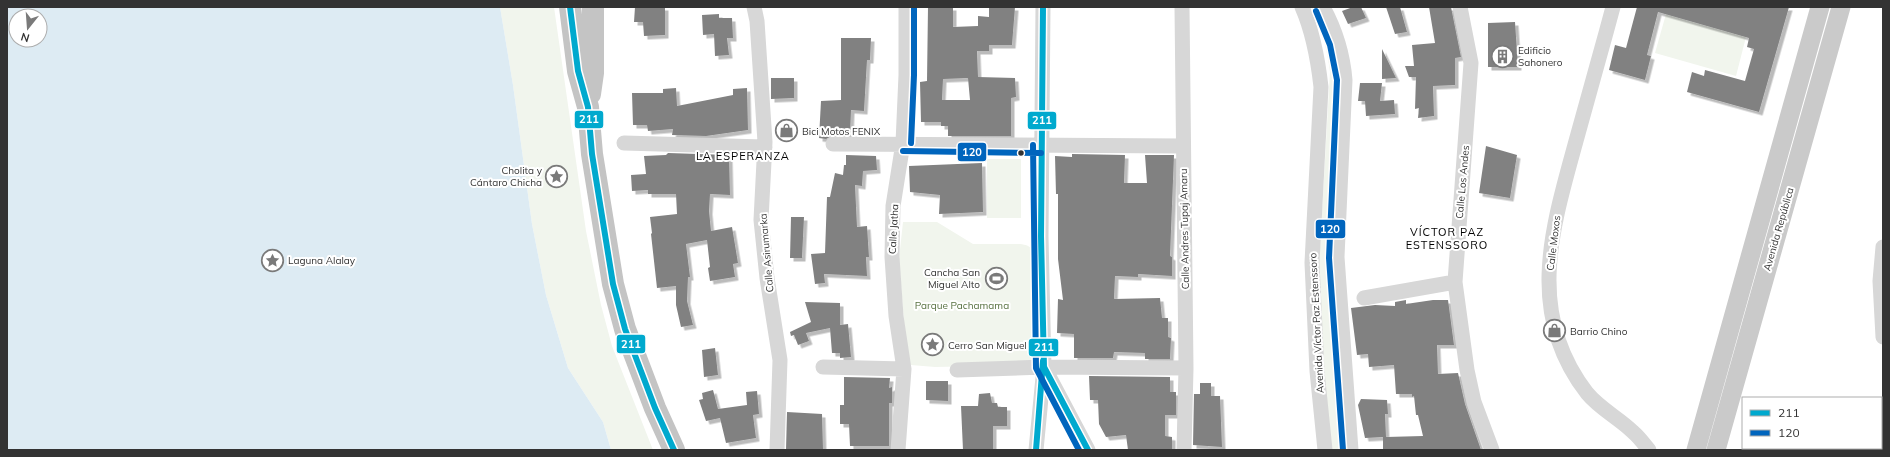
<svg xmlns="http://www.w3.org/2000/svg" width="1890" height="457" font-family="Mulish,sans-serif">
  <defs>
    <filter id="shadow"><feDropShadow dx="3.5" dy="3.5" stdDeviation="0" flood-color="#0004"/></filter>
  </defs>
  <rect width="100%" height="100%" fill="#fff"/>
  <path fill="#f1f5ed" d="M500,7H554L586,231L601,305L612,346L653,450H611L603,422L568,368L546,295L532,224L513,85Z
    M1311,7H1316L1320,11L1341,70L1330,259L1335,364L1342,450H1330L1323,367L1319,266L1330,72C1328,53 1321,24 1311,7Z
    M1666,14L1746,37L1736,76L1655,53Z
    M987,159H1021V218H987Z
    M903,222H937L973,244H1020C1026,245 1029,245 1032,250L1035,365L935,367L911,365L907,359L899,259Z"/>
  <path fill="#ddebf3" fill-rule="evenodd" d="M7,7H500L513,85L532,224L546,295L568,368L603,422L611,450H7ZM16,16H40V40H16Z"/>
  <path fill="#818181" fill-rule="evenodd" filter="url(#shadow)" d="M635,7H665V35L644,36L643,22H634Z
    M928,7H953V27L978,26V16L989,17V7H1015L1012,45H989V51H977L978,77L1015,78L1016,97L1011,98V136H948V126H941V122H921L920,82L927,81ZM968,78L970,100H942L943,79Z
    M1353,7H1361L1366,18L1348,24L1342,11Z
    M1386,7H1400L1407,32L1395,34Z
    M1429,7H1451L1461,57L1455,58V85L1433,86L1434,116L1418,118L1419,108L1415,109L1416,77H1409L1405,66H1414L1412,45L1435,43Z
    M1637,7H1789L1759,112L1687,92L1692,72L1704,76L1705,70L1745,81L1754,49L1747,47L1749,38L1658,12L1647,55L1651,56L1645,80L1609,70L1615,45L1626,48Z
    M719,14V18H732L733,38H727L729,55L715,56L714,34L703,35L702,15Z
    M1515,22L1518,67H1488V23Z
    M841,38H871L870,60H867L864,111L851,110L850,135H833L826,139L819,138L821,101L841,100Z
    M1382,49L1396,78L1382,79Z
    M771,78H794V98L771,99Z
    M1360,83H1382L1380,101L1394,100L1395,114L1366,116L1365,101H1358Z
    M676,88L677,106L733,95V89L747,88L748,130L706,136L672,135L673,129L648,131L647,125H633L632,93H663V89Z
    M1486,146L1517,155L1510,198L1479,193Z
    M668,153L729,155L730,195L710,194L709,211L711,231L732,227L738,263L733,264L735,277L710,281L708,268L710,267L707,240L686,244L690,277H688L687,301L693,325L681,327L676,305V286L657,288L651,234L652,233L650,217L677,214L676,194H648V190L632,191L631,175L646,174L644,156L666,155Z
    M1072,154L1125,155L1124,183H1147L1145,155H1174L1170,256L1172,257V276L1138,274V277L1115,276L1114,299L1160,298L1162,318H1168V337L1171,338L1170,359H1145V353L1114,352L1113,358H1074V334L1057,333L1058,299L1063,300L1058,259V194H1056L1055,156L1072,157Z
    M846,155L876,156L877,170L863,171L862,186L855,185L857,227L867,226L869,257H866L867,276L824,274L825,283L815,284L811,254L825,253L827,197H830L835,173L843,175L844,165H846Z
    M982,163L983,212L939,214L940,195L910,192L909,166Z
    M791,217H804L802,258H790Z
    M1406,300V304L1433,300H1448L1454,345H1437L1438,374L1458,373L1465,404L1481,450H1383V437L1365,438L1358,405L1361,399L1387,400L1388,414H1385L1386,437L1423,436L1418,415H1416L1414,396L1412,397V394H1396L1394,365L1369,367L1368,354L1357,355L1351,308L1375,305L1395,306V302Z
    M805,302L840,303V325L848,324L851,357L840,358V353H832L830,328L806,333L809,341L798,345L794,335L791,336L790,332L811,322Z
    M715,348L718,375L704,377L702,350Z
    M1089,376L1170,377V392H1176V415H1165V436L1172,437V450H1128L1126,435L1106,437L1099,424L1098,400H1090Z
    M844,377L890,378L889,388L892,387V403H889V446H850L849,424H840V405H844Z
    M926,381H948V401L926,400Z
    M1200,383H1211V396H1220L1222,447L1193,445L1194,394H1200Z
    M713,390L718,409L747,405L746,392L757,391L759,414L753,415L756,438L726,443L720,418L706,421L699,400L703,399L702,393Z
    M990,393L992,403H997L998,407H1007V426H993V450H963L961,406H978L979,394Z
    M787,412L822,414L823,450H786Z"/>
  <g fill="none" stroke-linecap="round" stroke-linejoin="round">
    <path stroke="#d7d7d7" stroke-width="15" d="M754,7L757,21L765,142L761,220L767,278L780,360L777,450
      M1182,7L1186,368L1184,450
      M1302,7C1313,32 1318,60 1321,87L1312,263L1317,371L1325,450
      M1323,7C1335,29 1343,55 1345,80L1337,257L1351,450
      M1460,7L1471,63L1455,282L1467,370L1474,402L1492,450
      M1613,7C1601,52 1588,97 1576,141C1552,228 1525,313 1587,393C1600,409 1619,418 1633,432C1639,437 1644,444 1649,450
      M624,143L765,147
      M833,144L1183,146
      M1883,247L1880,281L1883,337
      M1364,298L1455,282
      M823,367L904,369
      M1044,367L1088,450
      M957,370L1044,367L1186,368
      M898,450L904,369L896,316L892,257L893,206L903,143L906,75V7
      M1036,450L1044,367L1041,236L1043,7"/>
    <path stroke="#cacaca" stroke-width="19" d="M1696,450L1820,7
      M1716,450L1841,7"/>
    <path stroke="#c4c4c4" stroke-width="22" d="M570,7L578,71L588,107L592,154L613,284L625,329L655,408L674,450
      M590,94L593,73V7"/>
    <defs>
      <path id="bus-1" d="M570,7L578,71L588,107L592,154L613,284L625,329L655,408L674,450
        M1043,7L1041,236L1044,367L1088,450
        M1036,450L1043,361"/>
      <path id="bus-2" d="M1316,11L1330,45L1337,80L1329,258L1343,450
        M911,143L914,75V7
        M1033,145L1036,368L1079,450
        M903,151L1041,153"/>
    </defs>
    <use href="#bus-1" stroke="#fff" stroke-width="9"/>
    <use href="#bus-2" stroke="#fff" stroke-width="9"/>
    <use href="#bus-1" stroke="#00a9ce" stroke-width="6"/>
    <use href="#bus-2" stroke="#0065bd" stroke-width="6"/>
  </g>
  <defs>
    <symbol id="building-ring" viewBox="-11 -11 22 22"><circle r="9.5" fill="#fff" stroke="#7a7a7a" stroke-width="1.5"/><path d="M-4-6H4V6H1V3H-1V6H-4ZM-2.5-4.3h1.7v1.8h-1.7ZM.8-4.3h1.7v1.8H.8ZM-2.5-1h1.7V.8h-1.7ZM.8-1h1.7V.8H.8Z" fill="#7a7a7a"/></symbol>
    <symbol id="shop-ring" viewBox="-11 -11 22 22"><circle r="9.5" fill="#fff" stroke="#7a7a7a" stroke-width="1.5"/><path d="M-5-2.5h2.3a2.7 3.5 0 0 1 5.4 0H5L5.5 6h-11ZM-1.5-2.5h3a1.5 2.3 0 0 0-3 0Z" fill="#7a7a7a"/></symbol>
    <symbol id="sight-ring" viewBox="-11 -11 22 22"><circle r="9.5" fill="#fff" stroke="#7a7a7a" stroke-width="1.5"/><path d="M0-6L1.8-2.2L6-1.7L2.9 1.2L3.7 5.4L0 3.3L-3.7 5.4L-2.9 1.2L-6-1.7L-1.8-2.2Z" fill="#7a7a7a"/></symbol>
    <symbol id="stadium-ring" viewBox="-11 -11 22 22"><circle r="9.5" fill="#fff" stroke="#7a7a7a" stroke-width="1.5"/><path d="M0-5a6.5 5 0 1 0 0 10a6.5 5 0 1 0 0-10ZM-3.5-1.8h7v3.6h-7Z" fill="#7a7a7a"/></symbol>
  </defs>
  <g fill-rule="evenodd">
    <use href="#building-ring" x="1490" y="44" width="25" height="25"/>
    <use href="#shop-ring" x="774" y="118" width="25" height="25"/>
    <use href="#sight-ring" x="544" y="164" width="25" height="25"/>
    <use href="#sight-ring" x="260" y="248" width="25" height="25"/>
    <use href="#stadium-ring" x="984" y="266" width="25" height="25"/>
    <use href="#shop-ring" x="1542" y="318" width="25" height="25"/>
    <use href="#sight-ring" x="920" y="332" width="25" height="25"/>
  </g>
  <circle fill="#333" stroke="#fff" stroke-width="1.5" cx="1021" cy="153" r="3.5"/>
  <g text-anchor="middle" stroke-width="4" stroke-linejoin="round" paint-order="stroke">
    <g font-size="10" fill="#333" stroke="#fff" text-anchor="start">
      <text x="1518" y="54">Edificio<tspan x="1518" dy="12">Sahonero</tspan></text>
      <text x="802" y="135">Bici Motos FENIX</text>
      <text x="542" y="174" text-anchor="end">Cholita y<tspan x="542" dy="12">Cántaro Chicha</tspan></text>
      <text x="288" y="264">Laguna Alalay</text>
      <text x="980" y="276" text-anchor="end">Cancha San<tspan x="980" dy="12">Miguel Alto</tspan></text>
      <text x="1570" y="335">Barrio Chino</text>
      <text x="948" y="349">Cerro San Miguel</text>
    </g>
    <g font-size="10" fill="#333" stroke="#fff">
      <text transform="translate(1462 182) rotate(-85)" y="4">Calle Los Andes</text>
      <text transform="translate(893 229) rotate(-87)" y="4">Calle Jatha</text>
      <text transform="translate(1184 229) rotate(-91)" y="4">Calle Andres Tupaj Amaru</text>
      <text transform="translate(1778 229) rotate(-74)" y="4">Avenida República</text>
      <text transform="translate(1553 243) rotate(-83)" y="4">Calle Moxos</text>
      <text transform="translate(766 253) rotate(-95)" y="4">Calle Asirumarka</text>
      <text transform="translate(1316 323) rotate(-93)" y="4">Avenida Víctor Paz Estenssoro</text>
    </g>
    <g font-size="10" fill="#56703f" stroke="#fff">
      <text x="962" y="309">Parque Pachamama</text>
    </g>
    <g font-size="11" letter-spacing="1" fill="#000" stroke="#fff">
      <text x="743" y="160">LA ESPERANZA</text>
      <text x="1447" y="236">VÍCTOR PAZ<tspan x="1447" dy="13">ESTENSSORO</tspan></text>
    </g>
  </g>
  <g stroke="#fff" stroke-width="1.5">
    <rect x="574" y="110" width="30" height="19" rx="4" fill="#00a9ce"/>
    <rect x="1027" y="111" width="30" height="19" rx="4" fill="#00a9ce"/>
    <rect x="957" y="142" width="30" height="20" rx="4" fill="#0065bd"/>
    <rect x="1315" y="219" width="31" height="20" rx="4" fill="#0065bd"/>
    <rect x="616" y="334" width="30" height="20" rx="4" fill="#00a9ce"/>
    <rect x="1028" y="338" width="31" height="19" rx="4" fill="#00a9ce"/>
  </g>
  <g font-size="11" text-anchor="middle" font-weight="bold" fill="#fff">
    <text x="589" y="123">211</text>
    <text x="1042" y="124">211</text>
    <text x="972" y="156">120</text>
    <text x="1330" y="233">120</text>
    <text x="631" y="348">211</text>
    <text x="1044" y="351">211</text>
  </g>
  <rect width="1890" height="457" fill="none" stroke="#333333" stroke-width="16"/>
  <rect x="1742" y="397" width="140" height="52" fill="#ffffff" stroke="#adadad"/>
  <rect x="1750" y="410" width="20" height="6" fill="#00a9ce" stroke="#adadad"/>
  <text x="1778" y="417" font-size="12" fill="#333333">211</text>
  <rect x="1750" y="430" width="20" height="6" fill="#0065bd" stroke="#adadad"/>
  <text x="1778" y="437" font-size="12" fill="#333333">120</text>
  <g transform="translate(28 28) rotate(197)"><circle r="19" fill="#ffffff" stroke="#adadad"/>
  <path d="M0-3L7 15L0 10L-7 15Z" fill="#7a7a7a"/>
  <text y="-6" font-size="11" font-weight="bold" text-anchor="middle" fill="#333333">N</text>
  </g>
</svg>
